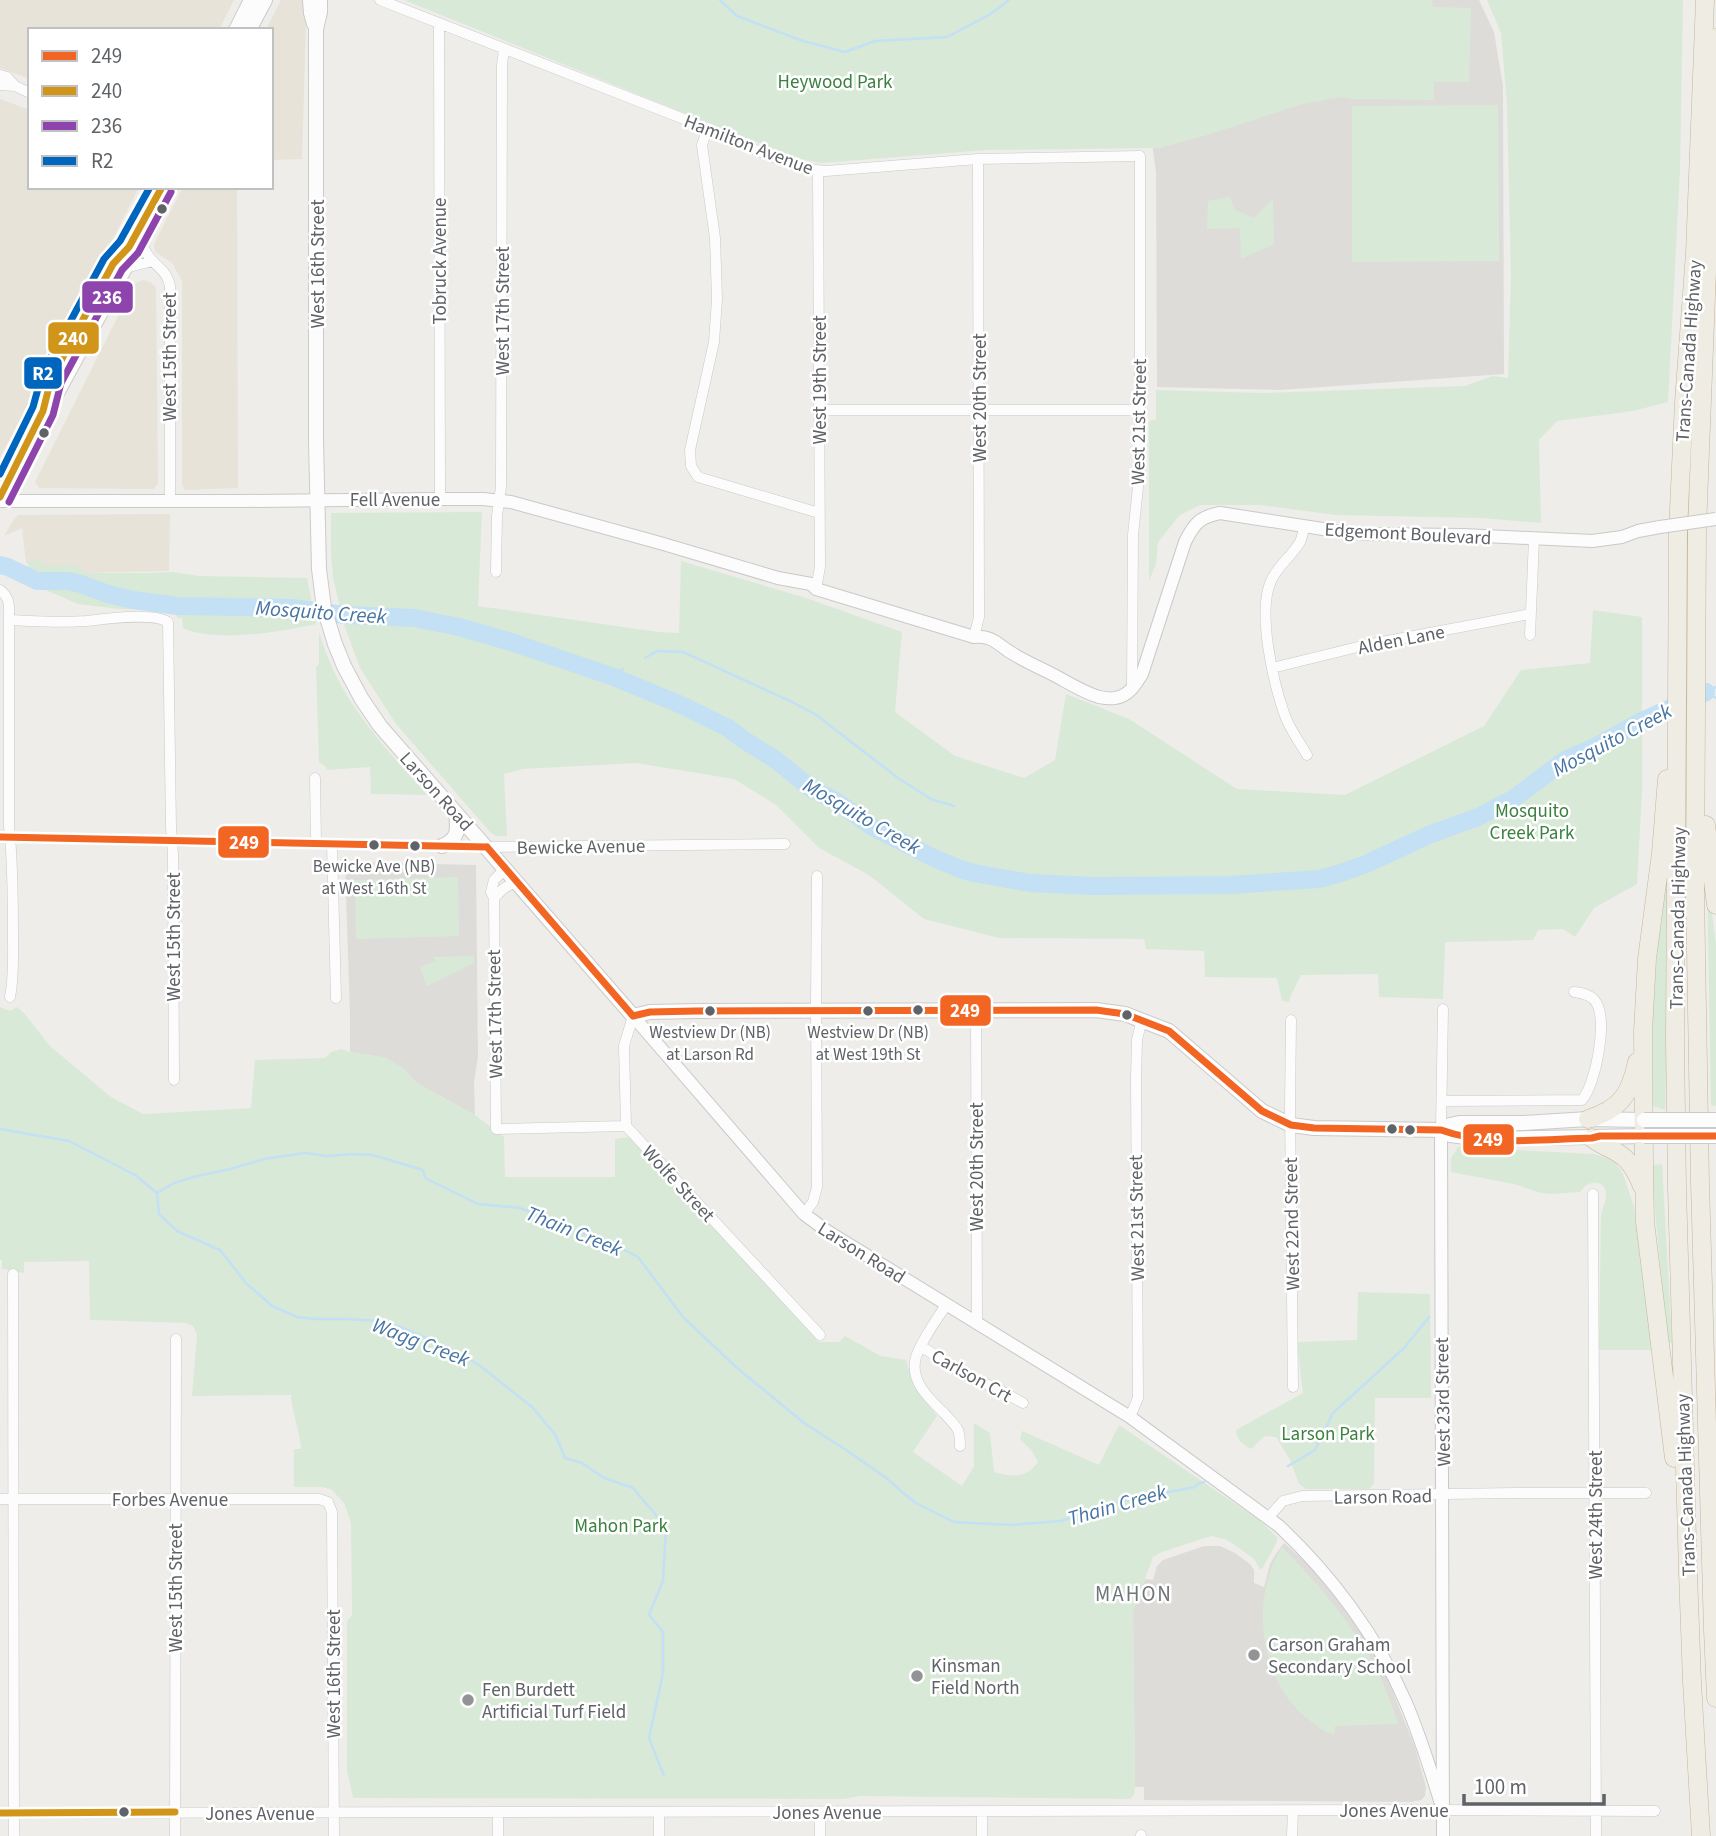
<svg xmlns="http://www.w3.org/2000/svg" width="1716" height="1836" font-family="'Source Sans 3',sans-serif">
  <rect width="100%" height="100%" fill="#eeedea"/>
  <path fill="#e7e3d9" d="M0,0H234L219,30H30V79L0,68Z
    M281,0H304L306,22L302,159L271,160V30H266Z
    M0,99L30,110V187H139L53,359L0,457Z
    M183,187H237L238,488L185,490L182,484V281L172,263L155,252L154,244Z
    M143,280L150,282L156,287L158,483L154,489L39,488L35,482L134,284Z
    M170,514L169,571L81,573L42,567L40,563H26L22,528L4,536L14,519L18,515Z"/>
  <path fill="#dedcd9" d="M1286,0H1479L1494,32L1503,86L1504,374L1280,390L1157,387L1156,172L1143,78Z
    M345,862L476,865L478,1056L474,1083L475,1115L418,1084L386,1058L350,1052V1015Z
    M1284,1543L1311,1567L1332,1592L1362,1635L1386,1675L1415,1747L1426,1787L1425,1796L1421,1800L1411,1802L1144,1800V1787H1135L1133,1611L1145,1579L1153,1580L1157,1566L1163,1560L1204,1546H1220L1235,1553L1250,1564L1254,1570V1583L1264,1587L1270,1564L1275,1555Z"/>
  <path fill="#d9e9d7" d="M404,0H1432L1433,7L1471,8L1469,82H1434V100L1352,99L1342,97L1302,104L1207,135L1159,148L987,150L821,163L800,159L726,130Z
    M1487,0H1683L1680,170L1668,402L1633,411L1557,421L1539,440L1541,523L1481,518L1336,515L1260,505H1200L1180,515L1158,542L1156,564L1149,581V421L1156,420V390L1265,393L1465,386L1493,376L1508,378L1511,276L1507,105L1501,33Z
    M1498,105L1499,261L1352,262V106Z
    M1230,197L1235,210L1254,218L1273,199L1274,244L1241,259L1240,228L1207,229L1208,201Z
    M482,512L478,606L658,632L679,633L681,561L806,598L902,632L895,712L955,756L1024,778L1055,760L1066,694L1129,719L1237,789L1345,795L1484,726L1521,670L1590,663L1593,610L1642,617V791L1637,884L1594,908L1575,937L1563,929L1538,930L1533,940L1445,942L1443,999L1379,997L1378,974L1301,975L1292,993L1289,1002L1282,1001L1277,978L1205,977L1204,951L1146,949L1144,939L999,938L924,919L869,875L819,848L776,805L734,779L636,763L523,769L504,774L507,836H496L491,833L396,724L360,668L344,624L333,578L331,553V513Z
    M27,561H43V565L80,566L84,573H148L172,572L200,576L307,578L316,624C281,632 215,643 183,628L182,618H178L174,613L168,610L119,609L78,604L34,585Z
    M319,632C339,701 381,742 427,795L371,794L370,767L327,770L325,766L319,762L316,667L319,664Z
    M1672,856L1665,1110L1653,1106L1652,1017L1665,858Z
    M1707,875L1716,944V1106L1711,1105Z
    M458,877L459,936L356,939L355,880Z
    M474,956V963L427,986L420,967L436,961L434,957Z
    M0,1007L10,1011L17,1007L24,1013L50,1046L111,1097L143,1114L251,1108L255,1060L325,1058L331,1052L341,1049L350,1052L386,1058L403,1068L418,1084L475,1115L504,1137L505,1177H615V1139L630,1137L819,1342H839L845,1336L881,1356L906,1360L914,1386L937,1416L913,1452L962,1486L974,1466V1423L990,1433L994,1472C1012,1477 1026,1479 1038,1462L1032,1451L1020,1439L1022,1431L1099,1465L1119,1425L1259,1520L1277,1537V1542L1262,1569H1260L1254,1559L1232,1543L1224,1539L1211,1536L1162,1552L1153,1557L1133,1611L1135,1787L1134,1795L1130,1799L860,1796L844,1799L353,1798L347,1770V1621L352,1615L351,1523L344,1503L331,1489L321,1487H294V1449H301C300,1430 292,1414 291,1395L192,1396L197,1335L193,1326L185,1323L90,1320L89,1261L24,1262V1273L2,1269V1260H0Z
    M1458,1147L1594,1154L1613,1159L1623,1174L1634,1207L1652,1350H1599L1601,1214C1603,1207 1607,1199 1606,1192C1602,1177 1586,1182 1580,1192L1552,1194L1541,1193L1514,1184L1451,1172V1158Z
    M1662,1164L1672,1343H1667L1651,1165Z
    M1358,1292L1430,1294L1431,1398H1375L1374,1483L1369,1489H1306L1299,1484L1290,1460L1276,1437L1265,1436L1251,1449C1242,1444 1237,1440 1236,1430L1303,1393L1297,1342L1357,1340Z
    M1282,1547C1317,1582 1352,1624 1376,1668C1385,1686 1392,1705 1398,1724L1335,1726V1734C1326,1734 1319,1727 1312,1722C1260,1686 1248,1599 1282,1547Z"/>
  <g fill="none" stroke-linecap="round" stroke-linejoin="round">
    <path stroke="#c3e0f4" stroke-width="2.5" d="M720,0L737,16L803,41L845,52L875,41L947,37L989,15L1009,0
      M645,658L657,651L683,652L792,702L815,714L898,778L931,799L954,806
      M611,676L623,669
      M1706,692L1716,698
      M1706,692L1716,687
      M0,1129L69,1141L135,1175L157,1193
      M157,1193L174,1183L193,1177L230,1169L264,1159L305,1153L327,1156L352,1154L373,1155L423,1170L425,1178L478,1204L520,1208L550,1220L566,1229L607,1241L638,1257L683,1317L736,1367L804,1423L846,1450L885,1477L914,1502L954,1522L1011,1525L1061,1521L1121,1501L1195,1487L1197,1484L1204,1482
      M157,1193L159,1214L177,1231L220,1250L246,1283L272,1306L297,1317L316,1319H347L378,1321L400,1327L447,1347L479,1365L532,1407L555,1434L565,1458L582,1463L604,1478L633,1488L666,1527L663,1581L649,1615L663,1632V1673L649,1738L664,1776
      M1288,1466L1315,1450L1333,1413L1404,1348L1429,1317"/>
    <path stroke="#c3e0f4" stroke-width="18" d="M0,565L8,567L37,581H68L81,584L108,594L133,600L178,606L292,608L345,615L414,618L459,627L508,641L611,676L679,704L728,728L744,740L776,760L812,789L836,801L874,828L932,857L960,869L974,873L1030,883L1094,886L1231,885L1319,879L1338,874L1366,864L1431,834L1478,817L1513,799L1565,760L1595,747L1642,721L1706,692"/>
    <defs>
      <path id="minor" d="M380,0L689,121L720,136L774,157L806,169L826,171L978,159L1140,156V468L1133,535L1132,688
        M439,24L440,499
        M0,75L7,77L15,86
        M0,85L15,86L30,93
        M707,130L702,145L715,238L717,299L714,342L690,450L691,466L698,477L819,513
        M137,233C141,241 144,251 150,258C160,270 166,270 170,286V501
        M125,268L153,261
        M819,410H1140
        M1304,527C1303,532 1302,538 1300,542C1292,556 1278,565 1271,581C1257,612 1273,681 1284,713C1288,727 1299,741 1307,755
        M496,572L497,516L501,487L502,65L504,50
        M816,589L820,567L818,171
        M0,590C11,598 9,608 9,620V826C13,863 13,899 13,936C13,956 14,977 10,997
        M9,620C35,621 61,623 86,621C105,619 153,612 168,622L171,827L173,855L174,1080
        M1530,635L1534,539
        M974,637L979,617L978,159
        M1272,668L1366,645L1530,614
        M315,778L316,843
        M0,837L487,847L785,844
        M332,844L336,998
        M505,869L494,880L491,892L494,898L496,1129L626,1126L820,1335
        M494,898L503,889L516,881
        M976,1011L977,1324
        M1291,1020L1290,1108L1293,1387
        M1442,1101L1582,1100C1596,1084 1607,1023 1597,1004C1593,995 1583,993 1574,992
        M626,1126L624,1046L633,1016
        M1441,1130L1443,1009
        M1593,1194L1596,1836
        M804,1214L813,1202L817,1187L816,1001L817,876
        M13,1274L14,1836
        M946,1305C936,1321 922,1339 916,1357C909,1380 929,1399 944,1413C948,1418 955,1424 958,1430C960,1435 960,1441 960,1446
        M921,1346L963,1374L998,1389L1023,1403
        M1130,1417L1138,1398L1136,1078L1137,1040L1142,1019
        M0,1499H319L328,1502L332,1512L334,1836
        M1268,1518L1283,1501L1302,1496L1516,1493H1646
        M982,1812V1836
        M0,1813L1443,1810L1655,1811
        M1141,1835V1836
        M175,1836L176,1339
        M498,1836V1812
        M659,1836V1812
        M820,1836V1812
        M1292,1836L1293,1811"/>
      <path id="tertiary" d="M0,501H243L440,499H483L511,502L660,543L778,578L811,584L816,589L974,637C989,635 996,642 1007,650C1020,659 1036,666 1050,673C1066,681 1082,692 1099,697C1104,698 1110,699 1115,698C1129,696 1135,685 1142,674L1185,542C1194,524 1199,517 1220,513L1342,532L1368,534L1463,535L1592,541L1622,537L1638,531L1660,527
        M633,1016L804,1214L827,1231L1130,1417L1279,1526C1331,1575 1377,1636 1406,1703C1421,1738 1432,1774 1443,1810
        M1441,1130L1443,1836"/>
      <path id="secondary" d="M310,0L311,13L314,24
        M320,0V12L316,29V441L319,569L324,608L335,644L344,666L361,698L380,726L633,1016L650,1012L696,1011L1096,1010L1125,1014L1169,1031L1262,1111L1291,1125L1314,1128L1441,1130L1450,1135L1482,1139L1644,1136
        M236,30L251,0
        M249,30L265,0
        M44,409L56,395L125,268L129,247L162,187
        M0,497L43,411L51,379L113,264L129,247
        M442,846C459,839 458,830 456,813
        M1441,1130L1450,1125L1459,1123H1523L1588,1119L1644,1120"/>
      <path id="motorway" d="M1716,38L1697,529L1695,892L1700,1183L1713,1630L1716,1698
        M1667,779L1661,853L1647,959L1643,1031L1644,1166L1645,1222L1674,1458
        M1706,825L1716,905
        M1588,1119C1621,1109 1630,1094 1637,1062
        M1592,1138C1600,1145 1609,1147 1618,1153C1630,1160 1637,1173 1642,1186
        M1701,1836L1692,1682L1688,1573L1677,1188L1675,1041L1678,531L1684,402L1695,253L1705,0"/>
    </defs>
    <use href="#minor" stroke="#c9c9c9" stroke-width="11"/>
    <use href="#tertiary" stroke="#c9c9c9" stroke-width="14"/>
    <use href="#secondary" stroke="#cbcbcb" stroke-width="16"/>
    <use href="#motorway" stroke="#c4b799" stroke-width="19"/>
    <use href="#minor" stroke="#fcfcfc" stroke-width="10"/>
    <use href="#tertiary" stroke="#fcfcfc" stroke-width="12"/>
    <use href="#secondary" stroke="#fcfcfc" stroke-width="14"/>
    <use href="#motorway" stroke="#efece4" stroke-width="18"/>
    <defs>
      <path id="tertiary-bridge" d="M1660,527L1716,519"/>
      <path id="secondary-bridge" d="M1644,1120H1716
        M1644,1136H1716"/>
    </defs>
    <use href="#tertiary-bridge" stroke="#c9c9c9" stroke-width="14" stroke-linecap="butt"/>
    <use href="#secondary-bridge" stroke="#cbcbcb" stroke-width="16" stroke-linecap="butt"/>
    <use href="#tertiary-bridge" stroke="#fcfcfc" stroke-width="12"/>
    <use href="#secondary-bridge" stroke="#fcfcfc" stroke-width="14"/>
    <defs>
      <path id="bus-1" d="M0,837L487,847
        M487,847L633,1016
        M633,1016L650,1012L696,1011L1096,1010L1125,1014L1169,1031L1262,1111L1291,1125L1314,1128L1441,1130C1488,1147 1543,1139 1592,1138L1600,1136H1716"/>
      <path id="bus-2" d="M0,497L43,411L51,379L113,264L129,247L162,187
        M0,1813L175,1812"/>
      <path id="bus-3" d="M9,502L53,415L61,383L122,270L138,253L171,192"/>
      <path id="bus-4" d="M0,474L33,407L42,374L104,259L120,241L150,187"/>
    </defs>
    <use href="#bus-1" stroke="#fff" stroke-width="12"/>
    <use href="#bus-2" stroke="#fff" stroke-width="12"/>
    <use href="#bus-3" stroke="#fff" stroke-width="12"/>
    <use href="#bus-4" stroke="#fff" stroke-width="12"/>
    <use href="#bus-1" stroke="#f26522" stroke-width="7"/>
    <use href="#bus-2" stroke="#d1951a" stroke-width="7"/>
    <use href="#bus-3" stroke="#8e44ad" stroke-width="7"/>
    <use href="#bus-4" stroke="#0065bd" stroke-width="7"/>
  </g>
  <g fill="#5f6367" stroke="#fff" stroke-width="2.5">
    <circle cx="162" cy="209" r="6"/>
    <circle cx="44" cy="433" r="6"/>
    <circle cx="374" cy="845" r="6"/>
    <circle cx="415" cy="846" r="6"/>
    <circle cx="918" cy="1010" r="6"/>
    <circle cx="710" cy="1011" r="6"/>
    <circle cx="868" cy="1011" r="6"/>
    <circle cx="1127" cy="1015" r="6"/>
    <circle cx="1392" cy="1129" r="6"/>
    <circle cx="1410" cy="1130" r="6"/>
    <circle cx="124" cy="1812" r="6"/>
  </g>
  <g fill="#919395" stroke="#fff" stroke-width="2.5">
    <circle cx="1254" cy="1655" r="7"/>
    <circle cx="917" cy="1676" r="7"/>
    <circle cx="468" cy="1700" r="7"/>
  </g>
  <g text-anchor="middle" stroke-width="5" stroke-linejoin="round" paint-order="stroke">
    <g font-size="17" fill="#5f6367" stroke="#fff">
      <text x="374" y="872">Bewicke Ave (NB)<tspan x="374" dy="22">at West 16th St</tspan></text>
      <text x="710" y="1038">Westview Dr (NB)<tspan x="710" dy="22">at Larson Rd</tspan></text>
      <text x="868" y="1038">Westview Dr (NB)<tspan x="868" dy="22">at West 19th St</tspan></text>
    </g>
    <g font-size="19" fill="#3c813f" stroke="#fff">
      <text x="835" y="88">Heywood Park</text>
      <text x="1532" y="817">Mosquito<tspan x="1532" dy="22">Creek Park</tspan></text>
      <text x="1328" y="1440">Larson Park</text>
      <text x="621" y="1532">Mahon Park</text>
    </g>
    <g font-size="19" fill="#5f6367" stroke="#fff">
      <text transform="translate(749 144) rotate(21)" y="7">Hamilton Avenue</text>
      <text transform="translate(439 261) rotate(-90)" y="7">Tobruck Avenue</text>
      <text transform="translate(317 264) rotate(-90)" y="7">West 16th Street</text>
      <text transform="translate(502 311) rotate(-90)" y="7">West 17th Street</text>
      <text transform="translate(1688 351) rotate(-86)" y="7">Trans-Canada Highway</text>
      <text transform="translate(169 357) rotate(-90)" y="7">West 15th Street</text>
      <text transform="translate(819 380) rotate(-90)" y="7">West 19th Street</text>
      <text transform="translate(979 398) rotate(-90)" y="7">West 20th Street</text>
      <text transform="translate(1138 422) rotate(-89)" y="7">West 21st Street</text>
      <text x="395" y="506">Fell Avenue</text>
      <text transform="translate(1408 533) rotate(3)" y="7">Edgemont Boulevard</text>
      <text transform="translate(1401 639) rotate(-11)" y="7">Alden Lane</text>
      <text transform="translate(437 791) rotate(48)" y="7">Larson Road</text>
      <text transform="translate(581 846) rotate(-1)" y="7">Bewicke Avenue</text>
      <text transform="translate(1677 918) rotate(-89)" y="7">Trans-Canada Highway</text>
      <text transform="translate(173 937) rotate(-90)" y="7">West 15th Street</text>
      <text transform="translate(494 1014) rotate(-91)" y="7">West 17th Street</text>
      <text transform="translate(976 1167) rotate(-90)" y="7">West 20th Street</text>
      <text transform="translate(679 1183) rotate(47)" y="7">Wolfe Street</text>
      <text transform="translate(1136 1218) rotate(-91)" y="7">West 21st Street</text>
      <text transform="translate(1291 1224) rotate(-91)" y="7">West 22nd Street</text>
      <text transform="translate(862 1252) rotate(32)" y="7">Larson Road</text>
      <text transform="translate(972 1375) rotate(29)" y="7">Carlson Crt</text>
      <text transform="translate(1442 1402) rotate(-91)" y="7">West 23rd Street</text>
      <text transform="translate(1685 1485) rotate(-92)" y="7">Trans-Canada Highway</text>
      <text transform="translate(1383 1496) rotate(-1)" y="7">Larson Road</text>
      <text x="170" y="1506">Forbes Avenue</text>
      <text transform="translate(1595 1515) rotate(-90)" y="7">West 24th Street</text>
      <text transform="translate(175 1588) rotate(-90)" y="7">West 15th Street</text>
      <text transform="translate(333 1674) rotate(-90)" y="7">West 16th Street</text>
      <text x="1394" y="1817">Jones Avenue</text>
      <text x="827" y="1819">Jones Avenue</text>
      <text x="260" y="1820">Jones Avenue</text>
    </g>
    <g font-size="19" fill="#5f6367" stroke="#fff" text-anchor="start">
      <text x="1268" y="1651">Carson Graham<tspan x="1268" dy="22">Secondary School</tspan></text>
      <text x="931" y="1672">Kinsman<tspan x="931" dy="22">Field North</tspan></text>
      <text x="482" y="1696">Fen Burdett<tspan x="482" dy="22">Artificial Turf Field</tspan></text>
    </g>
    <g font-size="21" font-style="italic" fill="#4875a2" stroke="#fff">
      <text transform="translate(321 612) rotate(4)" y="7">Mosquito Creek</text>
      <text transform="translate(1612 740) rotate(-28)" y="7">Mosquito Creek</text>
      <text transform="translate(862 816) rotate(30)" y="7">Mosquito Creek</text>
      <text transform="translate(574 1231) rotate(22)" y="7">Thain Creek</text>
      <text transform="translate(421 1342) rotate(21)" y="7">Wagg Creek</text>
      <text transform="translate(1117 1505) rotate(-16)" y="7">Thain Creek</text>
    </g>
    <g font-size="21" letter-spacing="2" fill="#707579" stroke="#fff">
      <text x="1134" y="1601">MAHON</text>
    </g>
  </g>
  <g stroke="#fff" stroke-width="2.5">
    <rect x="81" y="280" width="53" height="34" rx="7" fill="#8e44ad"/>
    <rect x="47" y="321" width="53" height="34" rx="7" fill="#d1951a"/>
    <rect x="23" y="356" width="40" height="34" rx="7" fill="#0065bd"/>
    <rect x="217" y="825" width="53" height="34" rx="7" fill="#f26522"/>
    <rect x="939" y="994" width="53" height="33" rx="7" fill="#f26522"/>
    <rect x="1462" y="1123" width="53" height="33" rx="7" fill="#f26522"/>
  </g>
  <g font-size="19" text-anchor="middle" font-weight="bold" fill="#fff">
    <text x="107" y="304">236</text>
    <text x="73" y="345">240</text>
    <text x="43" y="380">R2</text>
    <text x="244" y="849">249</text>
    <text x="965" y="1017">249</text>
    <text x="1488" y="1146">249</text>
  </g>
  <rect x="28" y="28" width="245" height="161" fill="#ffffff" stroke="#bfc1c2" stroke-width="2"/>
  <rect x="42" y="51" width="35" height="10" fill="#f26522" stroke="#bfc1c2" stroke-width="2"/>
  <text x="91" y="63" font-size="21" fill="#5f6367">249</text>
  <rect x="42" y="86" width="35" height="10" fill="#d1951a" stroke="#bfc1c2" stroke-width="2"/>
  <text x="91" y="98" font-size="21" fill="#5f6367">240</text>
  <rect x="42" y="121" width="35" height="10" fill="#8e44ad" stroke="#bfc1c2" stroke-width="2"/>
  <text x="91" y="133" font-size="21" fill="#5f6367">236</text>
  <rect x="42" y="156" width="35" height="10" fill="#0065bd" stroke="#bfc1c2" stroke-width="2"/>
  <text x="91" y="168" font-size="21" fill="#5f6367">R2</text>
  <path d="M1464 1794v10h140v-10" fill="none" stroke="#5f6367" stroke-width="3.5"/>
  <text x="1474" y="1794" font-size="21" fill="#5f6367" stroke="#ffffff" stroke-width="5" paint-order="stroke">100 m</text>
</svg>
